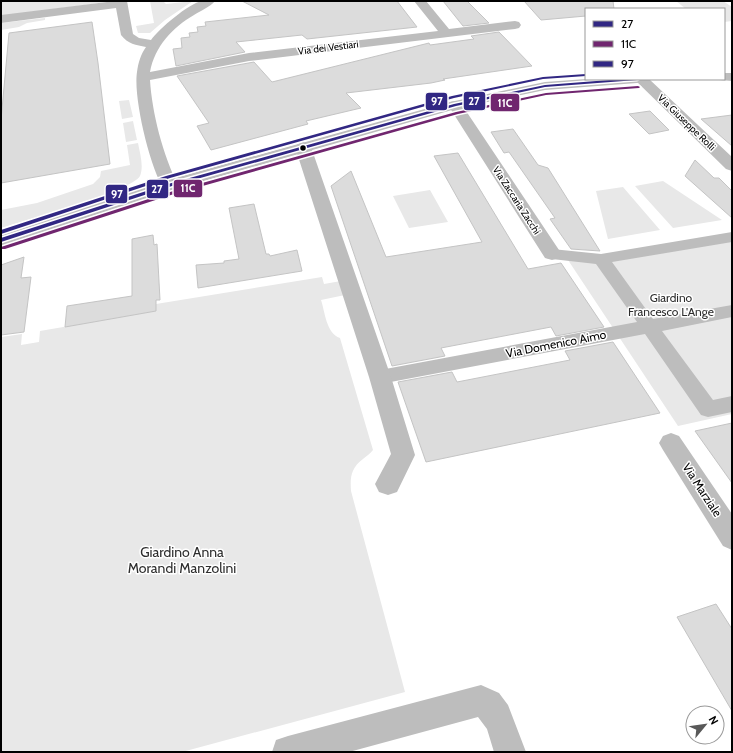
<svg xmlns="http://www.w3.org/2000/svg" width="733" height="753" font-family="Cabin,sans-serif">
  <rect width="100%" height="100%" fill="#fff"/>
  <path fill="#e8e8e8" d="M1,1H114L1,16Z
    M150,1H163L166,4L193,1L165,20L150,33H138L136,26L154,23Z
    M676,1H723L732,7V21L724,22V9H686Z
    M45,18V20L27,23L19,27L1,30V23Z
    M129,100L133,117L122,119L119,101Z
    M133,121L137,140L126,142L123,123Z
    M138,143C140,154 144,166 140,176C132,191 23,221 1,228V210L37,203L93,184L100,177L101,171L130,165L127,145Z
    M663,181L722,220L673,228L635,186Z
    M623,187L660,230L608,239L596,191Z
    M430,190L448,222L409,228L393,196Z
    M732,233V414L678,426L568,260Z
    M322,277L324,284L341,281L345,295L321,300C325,312 326,333 340,338L373,450C370,454 366,456 363,459C351,468 350,477 351,491L405,692L182,752H1V337L22,334L21,345L39,342L40,331L156,311V304Z"/>
  <path fill="#dcdcdc" stroke="#c4c4c4" d="M242,1H397L417,27L307,39L302,35L236,42L245,52L176,66L173,49L182,48L181,38L190,37L189,33L198,32L197,27L206,26L205,22L269,15Z
    M443,1H467L489,23L463,26Z
    M524,1H613L614,9H586V16L541,20Z
    M92,22L98,63L110,164L1,183V120L9,33Z
    M499,32L532,66L443,79L445,80L431,83L346,93L361,108L306,121L308,124L211,150L197,126L209,123L177,76L254,62L272,82L429,43L430,45L474,39L471,36Z
    M650,111L669,130L649,134L629,114Z
    M732,115V146L701,119Z
    M513,129L538,165L548,168L600,251L571,249L550,219L555,218L509,152L504,153L491,132Z
    M458,153L528,269L561,263L604,327L556,336L551,327L441,348L445,356L392,366L331,186L351,171L386,257L482,242L434,156Z
    M695,160L714,178H719L732,191V218L685,176Z
    M254,204L266,254H269L270,256L297,250L302,271L198,288L196,265L224,263V261L239,259L229,208Z
    M153,235L154,245L157,244L160,300H156V311L65,327L67,306L132,296V239Z
    M24,257L21,278L31,277L24,332L1,335V265Z
    M613,342L660,413L426,462L398,382L452,372L457,382L570,360L565,351Z
    M732,423V483L695,431Z
    M716,604L732,629V711L677,617Z"/>
  <g fill="none" stroke-linecap="round" stroke-linejoin="round">
    <path fill="#bdbdbd" fill-rule="evenodd" d="M732,232V242L612,262L653,319L732,305V317L662,331L713,400L732,396V412L708,417L701,415L645,334L380,384L373,382L370,377L373,372L380,370L637,322L596,264L552,259L546,258L544,254L546,250L552,249L601,254Z"/>
    <path fill="#bdbdbd" fill-rule="evenodd" d="M115,1H127L133,34L139,38L151,40C159,29 189,3 202,1C206,0 211,1 215,1C210,7 200,11 194,15C172,28 155,46 150,72L249,53L438,31L414,1H426L449,29L515,21L519,22L521,25L519,28L515,29L249,61L150,80C152,113 163,155 178,185L176,189L170,190L164,189C150,168 133,97 137,72C138,63 141,54 146,47C136,45 128,44 121,35L116,8L1,23V15Z
      M634,79H649L732,157V171L726,169Z
      M455,101L460,102L559,250L561,254L559,258L552,260L545,258L448,105L450,102Z
      M303,142L308,144L311,147L391,377L415,455L397,492L388,495L379,492L375,484L391,454L369,377L295,147L298,144Z
      M671,433L679,436L732,514V550L723,546L663,450L659,443L663,436Z
      M481,685L499,693L508,705L526,752H494L487,729L478,717L349,752H272L276,740L288,736Z"/>
    <path fill="#bdbdbd" fill-rule="evenodd" d="M724,73H732V81L719,80L724,79Z
      M586,79H644L642,82L637,83L545,90L459,108L176,189L1,246V234L164,181L450,102L545,82Z"/>
    <defs>
      <path id="bus-1" d="M622,79H639L637,80L545,87L456,106L172,186L1,242V238L168,184L454,104L545,85Z"/>
      <path id="bus-2" d="M638,86L640,87L639,88L546,95L458,114L174,194L5,249H1V247L170,192L456,112L546,93Z"/>
      <path id="bus-3" d="M586,74V76L543,79L454,98L170,178L1,234V230L166,176L452,96L543,77Z"/>
    </defs>
    <use href="#bus-1" stroke="#fff" stroke-width="3"/>
    <use href="#bus-2" stroke="#fff" stroke-width="3"/>
    <use href="#bus-3" stroke="#fff" stroke-width="3"/>
    <use href="#bus-1" fill="#312783" fill-rule="evenodd"/>
    <use href="#bus-2" fill="#70266f" fill-rule="evenodd"/>
    <use href="#bus-3" fill="#312783" fill-rule="evenodd"/>
  </g>
  <circle fill="#000" stroke="#fff" stroke-width="1.5" cx="303" cy="148" r="3.5"/>
  <g text-anchor="middle" stroke-width="3" stroke-linejoin="round" paint-order="stroke">
    <g font-size="10" fill="#000" stroke="#fff">
      <text transform="translate(328 47) rotate(-7)" y="4">Via dei Vestiari</text>
      <text transform="translate(687 122) rotate(44)" y="4">Via Giuseppe Rolli</text>
      <text transform="translate(517 200) rotate(57)" y="4">Via Zaccaria Zacchi</text>
    </g>
    <g font-size="12" fill="#2d2d2d" stroke="#fff">
      <text x="671" y="302">Giardino<tspan x="671" dy="14">Francesco L'Ange</tspan></text>
    </g>
    <g font-size="12" fill="#000" stroke="#fff">
      <text transform="translate(556 344) rotate(-11)" y="4">Via Domenico Aimo</text>
      <text transform="translate(702 490) rotate(57)" y="4">Via Marziale</text>
    </g>
    <g font-size="14" fill="#2d2d2d" stroke="#fff">
      <text x="182" y="557">Giardino Anna<tspan x="182" dy="16">Morandi Manzolini</tspan></text>
    </g>
  </g>
  <g stroke="#fff" stroke-width="1.5">
    <rect x="463" y="91" width="23" height="20" rx="4" fill="#312783"/>
    <rect x="425" y="92" width="23" height="19" rx="4" fill="#312783"/>
    <rect x="490" y="93" width="30" height="19" rx="4" fill="#70266f"/>
    <rect x="173" y="179" width="30" height="19" rx="4" fill="#70266f"/>
    <rect x="146" y="179" width="23" height="20" rx="4" fill="#312783"/>
    <rect x="105" y="184" width="23" height="20" rx="4" fill="#312783"/>
  </g>
  <g font-size="11" text-anchor="middle" font-weight="bold" fill="#fff">
    <text x="474" y="105">27</text>
    <text x="437" y="105">97</text>
    <text x="505" y="107">11C</text>
    <text x="188" y="192">11C</text>
    <text x="157" y="193">27</text>
    <text x="117" y="198">97</text>
  </g>
  <rect width="733" height="753" fill="none" stroke="#000000" stroke-width="4"/>
  <rect x="585" y="8" width="140" height="72" fill="#ffffff" stroke="#999999"/>
  <rect x="593" y="21" width="20" height="6" fill="#312783" stroke="#999999"/>
  <text x="621" y="28" font-size="12" fill="#000000">27</text>
  <rect x="593" y="41" width="20" height="6" fill="#70266f" stroke="#999999"/>
  <text x="621" y="48" font-size="12" fill="#000000">11C</text>
  <rect x="593" y="61" width="20" height="6" fill="#312783" stroke="#999999"/>
  <text x="621" y="68" font-size="12" fill="#000000">97</text>
  <g transform="translate(705 725) rotate(61)"><circle r="19" fill="#ffffff" stroke="#999999"/>
  <path d="M0-3L7 15L0 10L-7 15Z" fill="#595959"/>
  <text y="-6" font-size="11" font-weight="bold" text-anchor="middle" fill="#000000">N</text>
  </g>
</svg>
